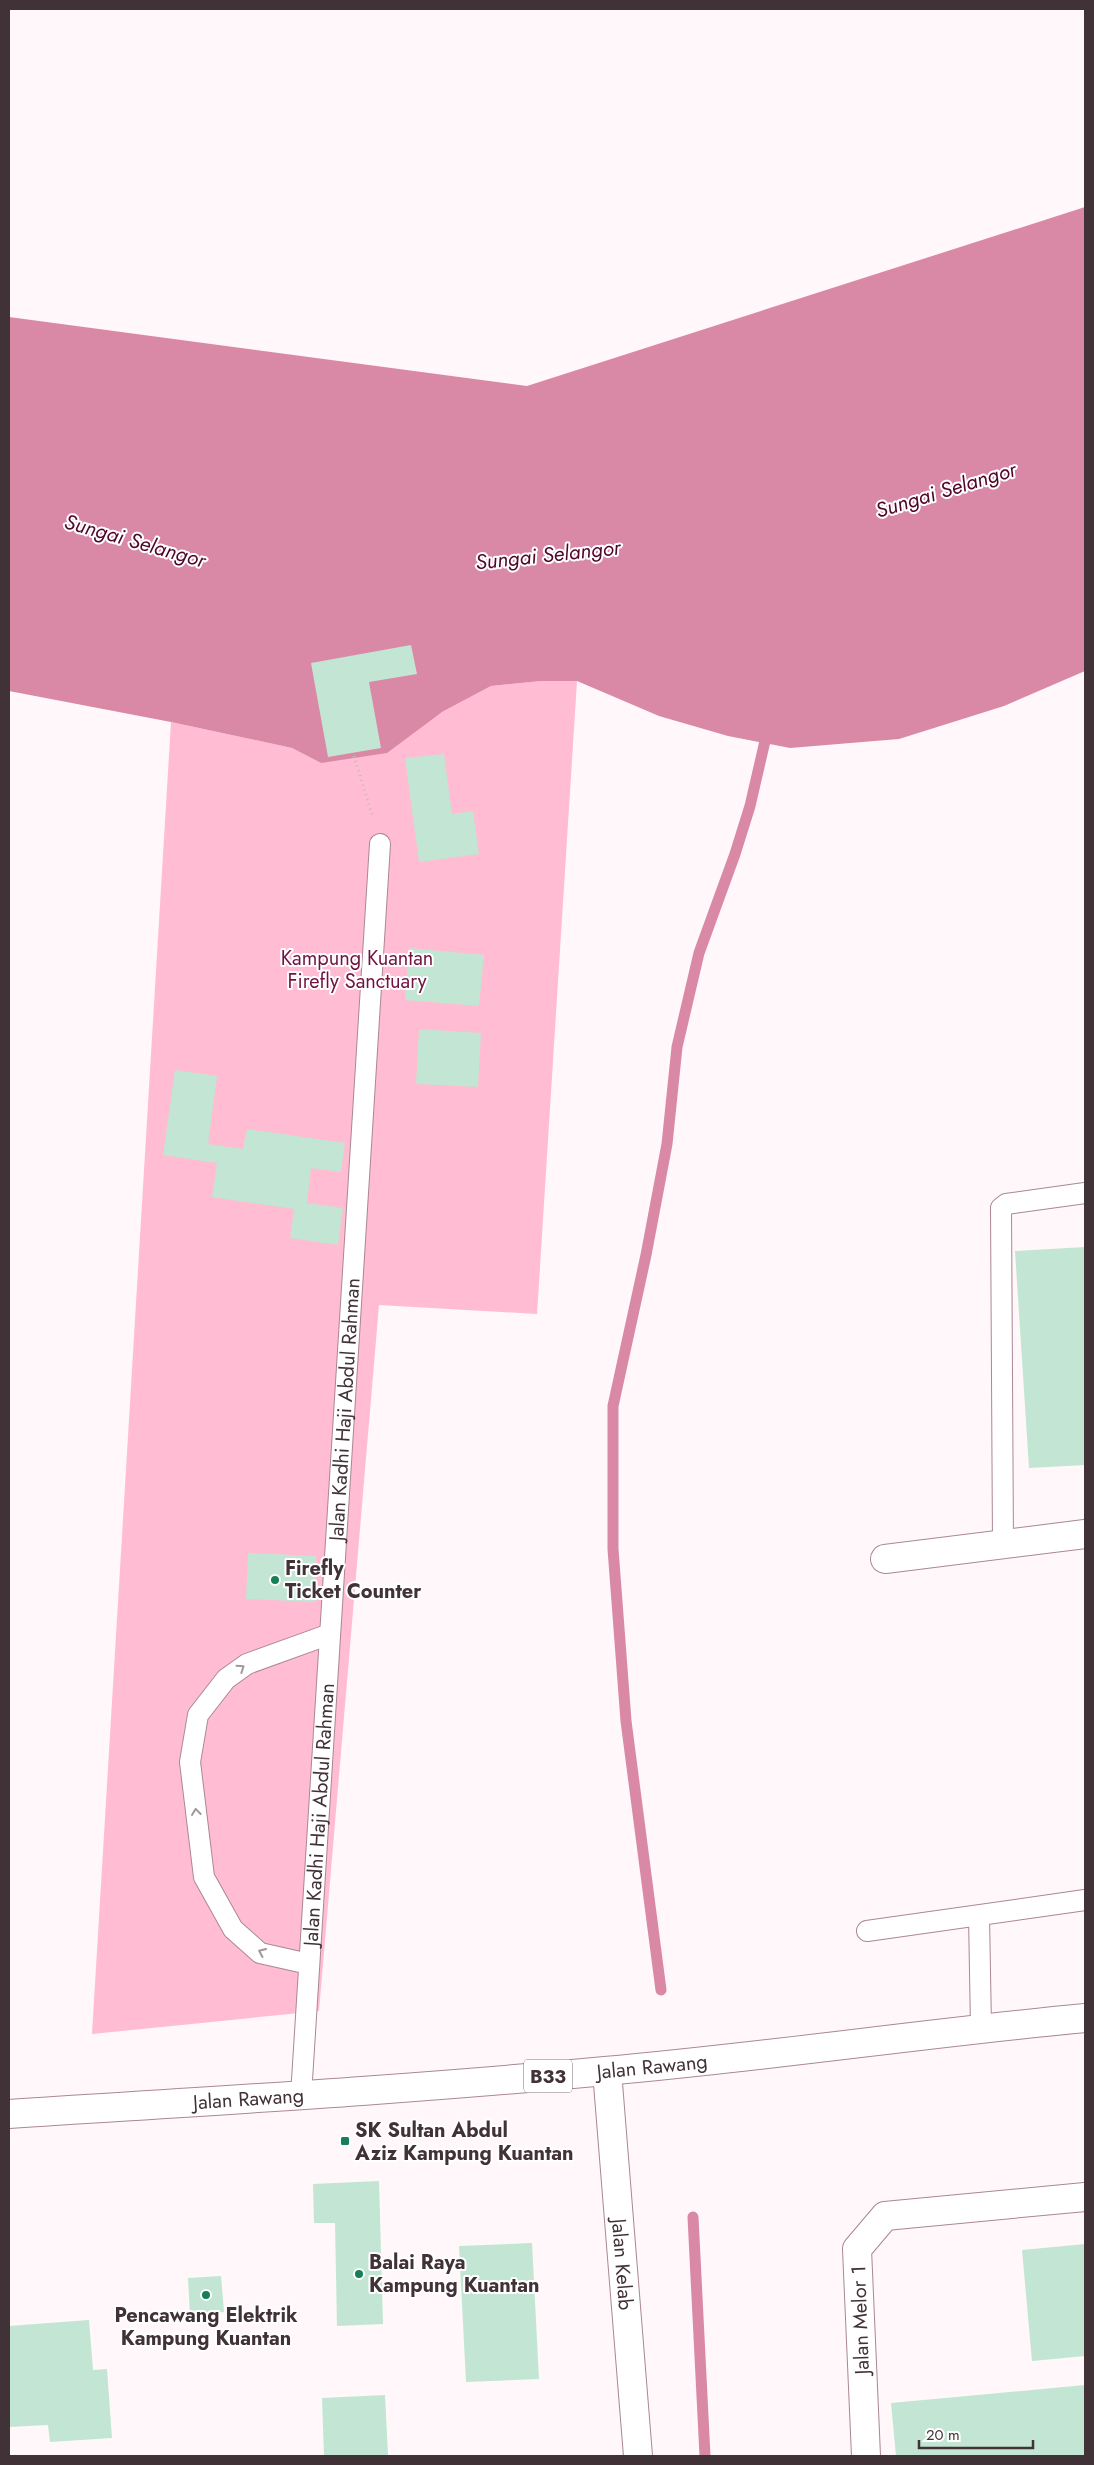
<svg xmlns="http://www.w3.org/2000/svg" width="1094" height="2465" font-family="Jost,sans-serif">
  <rect width="100%" height="100%" fill="#fff7f9"/>
  <path fill="#ffbcd2" d="M541,681H577L537,1314L379,1305L319,2011L92,2034L171,722L292,748L321,763L442,712L491,686Z"/>
  <path fill="#d989a5" d="M1085,207V671L1004,706L899,739L790,748L728,736L659,716L577,681H541L491,686L442,712L387,753L321,763L292,748L171,722L9,691V317L527,386Z"/>
  <g fill="none" stroke-linecap="round" stroke-linejoin="round">
    <path stroke="#d989a5" stroke-width="11" d="M661,1990L626,1721L613,1549V1406L646,1255L667,1144L677,1047L699,953L735,854L750,806L768,728
      M693,2217L705,2456"/>
  </g>
  <path fill="#c2e6d3" d="M411,645L417,674L369,682L381,748L328,757L311,663Z
    M444,754L452,814L473,811L479,854L419,862L405,758Z
    M409,948L484,955L479,1006L405,1000Z
    M419,1029L481,1033L478,1087L416,1084Z
    M175,1070L217,1076L208,1144L243,1149L247,1129L345,1143L341,1172L311,1168L307,1203L343,1208L338,1245L290,1238L294,1209L212,1197L217,1163L163,1155Z
    M1085,1247V1465L1029,1468L1015,1251Z
    M248,1553L316,1556L315,1602L246,1599Z
    M379,2181L383,2324L337,2326L335,2223H314L313,2184Z
    M532,2243L539,2379L466,2382L459,2246Z
    M1085,2244V2356L1032,2361L1022,2250Z
    M221,2276L224,2312L190,2315L188,2278Z
    M89,2320L93,2370L107,2369L112,2438L50,2442L48,2425L9,2427V2326Z
    M1085,2385V2456H896L891,2403Z
    M385,2395L388,2455L324,2456L322,2398Z"/>
  <g fill="none" stroke-linecap="round" stroke-linejoin="round">
    <defs>
      <g id="service">
        <path d="M1003,1544L1001,1208L1006,1204L1085,1193"/>
        <path d="M979,1916L981,2027"/>
        <path d="M867,1931L1085,1900"/>
        <path d="M309,1964L260,1953L233,1929L204,1877L190,1762L198,1715L226,1679L247,1664L330,1634"/>
        <path id="s1" d="M301,2096L380,844"/>
      </g>
      <path id="minor" d="M885,1559L1085,1534
        M866,2456L857,2249L885,2216L1085,2197"/>
      <g id="tertiary">
        <path id="s2" d="M607,2071L638,2456"/>
      </g>
      <g id="primary">
        <path id="s3" d="M9,2114C208,2101 406,2090 605,2071C765,2057 925,2033 1085,2018"/>
      </g>
    </defs>
    <use href="#service" stroke="#aa8793" stroke-width="22"/>
    <use href="#minor" stroke="#aa8793" stroke-width="30"/>
    <use href="#tertiary" stroke="#aa8793" stroke-width="30"/>
    <use href="#primary" stroke="#aa8793" stroke-width="30"/>
    <path stroke="#c4babd" stroke-width="3" stroke-dasharray="1 4" stroke-linecap="butt" d="M354,756L372,815"/>
    <use href="#service" stroke="#fff" stroke-width="20"/>
    <use href="#minor" stroke="#fff" stroke-width="28"/>
    <use href="#tertiary" stroke="#fff" stroke-width="28"/>
    <use href="#primary" stroke="#fff" stroke-width="28"/>
  </g>
  <defs><path id="oneway-chevron" d="M-2-3.5L2.5 0L-2 3.5" fill="none" stroke-width="1.6" stroke-linecap="round" stroke-linejoin="round" transform="scale(1.25)"/></defs>
  <g stroke="#a0989b">
    <use href="#oneway-chevron" transform="translate(241 1668) rotate(-34)"/>
    <use href="#oneway-chevron" transform="translate(196 1812) rotate(-97)"/>
    <use href="#oneway-chevron" transform="translate(262 1952) rotate(-156)"/>
  </g>
  <g fill="#167e58" stroke="#fff" stroke-width="2">
    <circle cx="275" cy="1580" r="5"/>
    <rect x="340" y="2136" width="10" height="10" rx="2.5"/>
    <circle cx="359" cy="2274" r="5"/>
    <circle cx="206" cy="2295" r="5"/>
  </g>
  <g text-anchor="middle" stroke-width="4" stroke-linejoin="round" paint-order="stroke">
    <rect fill="#fff" stroke="#7a7073" stroke-width="1" x="524" y="2059.5" width="48" height="33" rx="4"/>
    <g font-size="19" font-weight="bold" fill="#413237">
      <text x="548" y="2083">B33</text>
    </g>
    <g font-size="20" fill="#711341" stroke="#fff">
      <text x="357" y="965">Kampung Kuantan<tspan x="357" dy="23">Firefly Sanctuary</tspan></text>
    </g>
    <g font-size="20" fill="#413237" stroke="#fff">
      <text dy="7" stroke="none"><textPath href="#s1" startOffset="688">Jalan Kadhi Haji Abdul Rahman</textPath></text>
      <text dy="7" stroke="none"><textPath href="#s1" startOffset="282">Jalan Kadhi Haji Abdul Rahman</textPath></text>
      <text dy="7" stroke="none"><textPath href="#s3" startOffset="645">Jalan Rawang</textPath></text>
      <text dy="7" stroke="none"><textPath href="#s3" startOffset="240">Jalan Rawang</textPath></text>
      <text dy="7" stroke="none"><textPath href="#s2" startOffset="194">Jalan Kelab</textPath></text>
      <text transform="translate(860 2320) rotate(-92)" y="7">Jalan Melor 1</text>
    </g>
    <g font-size="20" font-weight="bold" fill="#413237" stroke="#fff" text-anchor="start">
      <text x="285" y="1575">Firefly<tspan x="285" dy="23">Ticket Counter</tspan></text>
      <text x="355" y="2137">SK Sultan Abdul<tspan x="355" dy="23">Aziz Kampung Kuantan</tspan></text>
      <text x="369" y="2269">Balai Raya<tspan x="369" dy="23">Kampung Kuantan</tspan></text>
      <text x="206" y="2322" text-anchor="middle">Pencawang Elektrik<tspan x="206" dy="23">Kampung Kuantan</tspan></text>
    </g>
    <g font-size="21" font-style="italic" fill="#4f062a" stroke="#fff">
      <text transform="translate(946 490) rotate(-17)" y="7">Sungai Selangor</text>
      <text transform="translate(135 541) rotate(16)" y="7">Sungai Selangor</text>
      <text transform="translate(548 555) rotate(-6)" y="7">Sungai Selangor</text>
    </g>
  </g>
  <rect width="1094" height="2465" fill="none" stroke="#413237" stroke-width="20"/>
  <path d="M919 2440v8h114v-8" fill="none" stroke="#413237" stroke-width="2.5"/>
  <text x="926" y="2440" font-size="15" fill="#413237" stroke="#ffffff" stroke-width="4" paint-order="stroke">20 m</text>
</svg>
